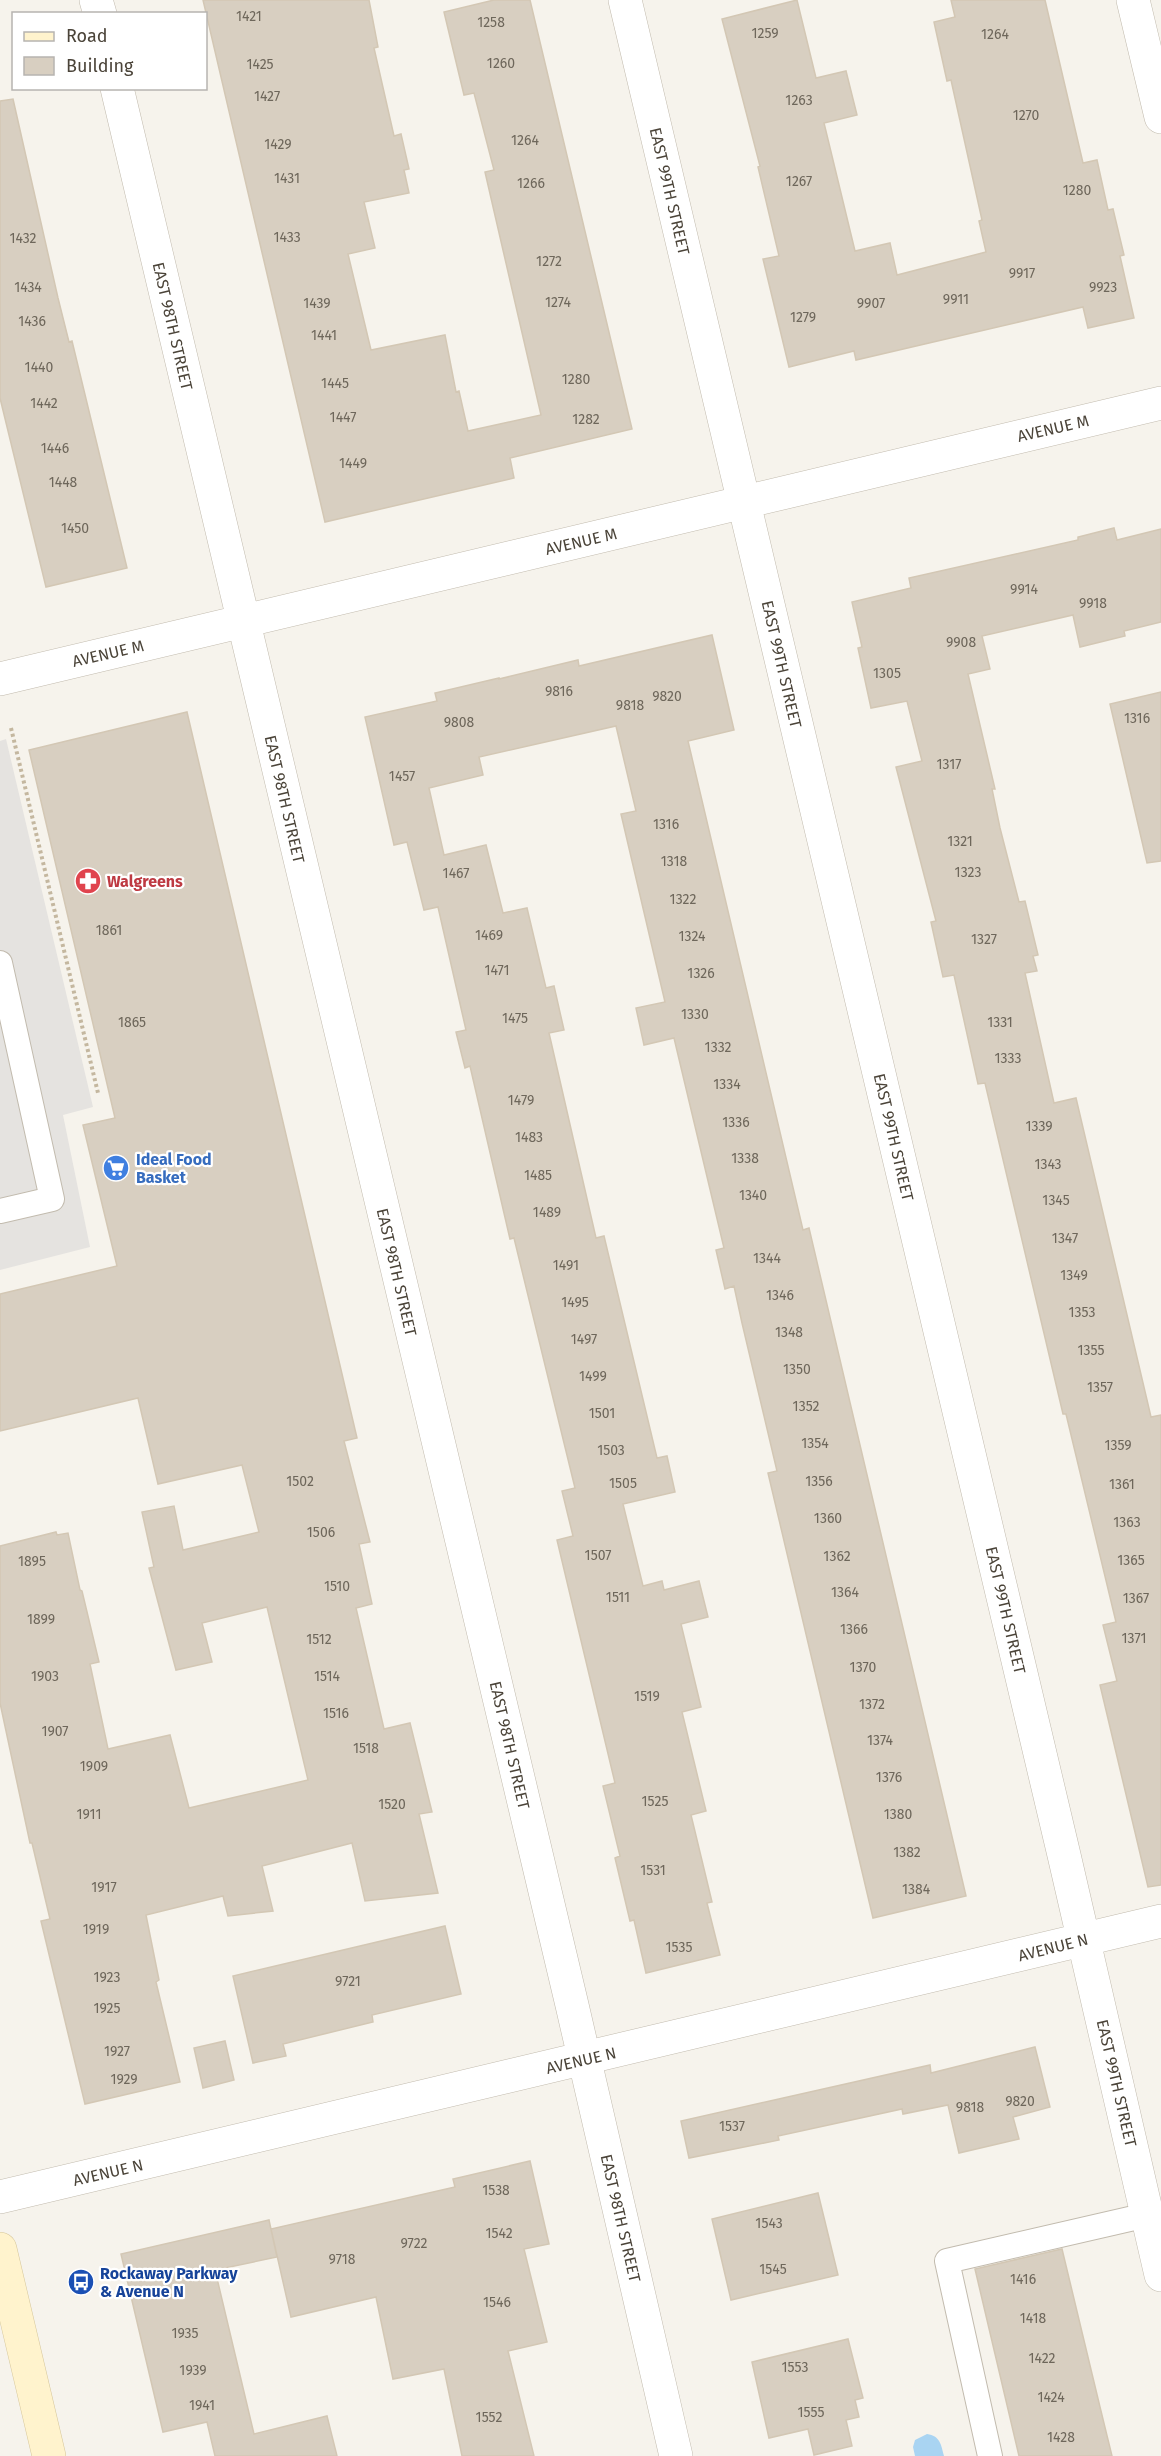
<svg xmlns="http://www.w3.org/2000/svg" width="1161" height="2456" font-family="'Fira Sans',sans-serif">
  <rect width="100%" height="100%" fill="#f6f3ec"/>
  <path fill="#e5e3e0" d="M6,739L93,1107L63,1115L90,1247L0,1270V741Z"/>
  <path fill="#a9d4f2" d="M927,2434C940,2436 941,2444 944,2456H915L913,2447L915,2440Z"/>
  <path fill="#d8cfc1" stroke="#d3c7b4" stroke-width="1.5" d="M203,0H369L378,47L374,48L394,136L401,134L409,169L404,170L409,193L364,202L375,248L348,254L371,350L445,335L456,392L459,391L468,431L541,415L485,172L494,170L474,93L464,95L444,12L494,0H530L632,429L510,458L514,478L325,522Z
    M797,0L816,78L846,71L857,115L824,123L855,251L890,243L897,275L986,252L979,221L982,220L951,80L947,81L934,22L955,17L951,0H1045L1083,163L1097,160L1108,210L1113,209L1124,255L1120,256L1134,318L1088,328L1083,307L856,360L854,351L789,367L763,259L779,256L758,167L760,166L722,19Z
    M13,99L58,298L69,342L72,341L127,568L46,587L0,398V101Z
    M1114,528L1117,540L1161,529V622L1124,631L1125,636L1080,647L1073,615L982,636L990,669L968,674L995,789H992L1000,828L1019,902L1025,901L1038,955L1033,956L1037,971L1025,973L1054,1103L1076,1098L1151,1417L1161,1415V1885L1148,1887L1100,1685L1117,1681L1103,1625L1116,1622L1066,1414H1063L985,1083L978,1084L954,975L943,977L931,922L936,921L896,767L922,761L907,701L871,708L858,648L862,647L852,602L911,588L909,578L1078,540V537Z
    M712,635L734,730L688,741L803,1230L809,1228L966,1896L873,1918L768,1473L777,1471L742,1323L734,1286L725,1289L716,1250L724,1248L674,1038L644,1045L636,1008L665,1002L621,814L636,811L616,726L479,757L483,775L429,788L444,855L486,845L503,913L527,908L546,988L554,986L564,1030L549,1033L596,1238L604,1236L657,1458L667,1456L675,1492L623,1504L643,1586L662,1581L664,1590L699,1581L708,1617L681,1624L701,1707L682,1712L706,1811L691,1815L712,1902L707,1903L720,1955L646,1973L634,1920L630,1921L615,1858L620,1856L603,1786L615,1783L557,1540L573,1536L562,1491L575,1488L514,1238L510,1239L470,1066L465,1068L456,1032L466,1030L438,907L424,910L407,842L394,845L365,717L437,701L435,693L499,678V679L578,660L579,666Z
    M1161,692V861L1147,863L1110,704Z
    M187,712L357,1438L344,1441L370,1542L359,1544L372,1604L356,1608L384,1729L410,1723L432,1812L419,1814L438,1893L365,1901L352,1843L262,1866L273,1911L228,1916L223,1896L146,1915L159,1980L156,1982L180,2082L85,2104L41,1921L50,1919L32,1843H30L0,1703V1546L56,1532L57,1535L68,1533L80,1590L82,1591L99,1662L90,1664L108,1749L170,1735L189,1808L308,1780L267,1607L202,1623L212,1662L176,1670L149,1568L154,1567L142,1512L174,1506L183,1550L259,1532L242,1465L158,1484L138,1398L0,1431V1294L117,1266L83,1125L115,1118L29,750Z
    M445,1926L461,1994L372,2015L373,2022L283,2044L286,2056L253,2063L233,1976Z
    M225,2041L234,2080L203,2088L194,2048Z
    M1035,2047L1050,2107L1013,2117L1019,2139L959,2153L948,2105L903,2114L902,2109L778,2136L779,2140L689,2158L681,2121L930,2065L931,2073Z
    M530,2161L549,2244L524,2249L547,2342L508,2351L534,2456H462L444,2369L393,2379L376,2297L291,2317L271,2229L455,2187L453,2179Z
    M818,2193L838,2275L731,2300L712,2219Z
    M269,2220L277,2257L215,2270L254,2434L327,2416L337,2456H215L207,2422L163,2432L121,2254Z
    M1062,2249L1100,2407L1112,2456H1019L975,2269Z
    M848,2339L863,2398L855,2400L859,2417L846,2420L852,2446L814,2455L808,2429L769,2438L752,2362Z"/>
  <g fill="none" stroke-linecap="round" stroke-linejoin="round">
    <defs>
      <path id="service" d="M0,963L52,1199L0,1211
        M990,2456L947,2261L1147,2215"/>
      <path id="minor" d="M96,0L100,14
        M625,0L1064,1855L1161,2275
        M1133,0L1161,117
        M117,88L572,2005L676,2456
        M0,679L1161,403
        M0,2197L1161,1921"/>
      <path id="secondary" d="M0,2249L49,2456"/>
    </defs>
    <use href="#service" stroke="#c2bbae" stroke-width="26"/>
    <use href="#minor" stroke="#c2bbae" stroke-width="34"/>
    <use href="#secondary" stroke="#d6c79b" stroke-width="34"/>
    <path stroke="#c4b79f" stroke-width="4" stroke-dasharray="3 3" stroke-linecap="butt" d="M11,728L98,1093"/>
    <use href="#service" stroke="#fff" stroke-width="24"/>
    <use href="#minor" stroke="#fff" stroke-width="33"/>
    <use href="#secondary" stroke="#fff3cd" stroke-width="33"/>
  </g>
  <defs>
    <symbol id="pharmacy-disc" viewBox="-11 -11 22 22"><circle r="9.5" fill="#e0444e" stroke="#fff"/><path d="M-2-6h4v4h4v4h-4v4h-4v-4h-4v-4h4Z" fill="#fff"/></symbol>
    <symbol id="supermarket-disc" viewBox="-11 -11 22 22"><circle r="9.5" fill="#3f7fe0" stroke="#fff"/><path d="M-6-5.5h2.5l.6 2H6L4.5 2H-2.5L-4.4-4H-6ZM-1.5 3.2a1.3 1.3 0 1 0 .1 0ZM3 3.2a1.3 1.3 0 1 0 .1 0Z" fill="#fff"/></symbol>
    <symbol id="bus-disc" viewBox="-11 -11 22 22"><circle r="9.5" fill="#1a4fb4" stroke="#fff"/><path d="M-5-6H5V4H4V6H2V4H-2V6H-4V4H-5ZM-3.5-4V0h7V-4ZM-3.5 1.2v1.5H-2V1.2ZM2 1.2v1.5H3.5V1.2Z" fill="#fff"/></symbol>
  </defs>
  <g fill-rule="evenodd">
    <use href="#pharmacy-disc" x="73" y="866" width="30" height="30"/>
    <use href="#supermarket-disc" x="101" y="1153" width="30" height="30"/>
    <use href="#bus-disc" x="66" y="2267" width="30" height="30"/>
  </g>
  <g text-anchor="middle" stroke-width="4.5" stroke-linejoin="round" paint-order="stroke">
    <g font-size="14" fill="#6e675b">
      <text x="249" y="21">1421</text>
      <text x="491" y="27">1258</text>
      <text x="765" y="38">1259</text>
      <text x="995" y="39">1264</text>
      <text x="501" y="68">1260</text>
      <text x="260" y="69">1425</text>
      <text x="267" y="101">1427</text>
      <text x="799" y="105">1263</text>
      <text x="1026" y="120">1270</text>
      <text x="525" y="145">1264</text>
      <text x="278" y="149">1429</text>
      <text x="287" y="183">1431</text>
      <text x="799" y="186">1267</text>
      <text x="531" y="188">1266</text>
      <text x="1077" y="195">1280</text>
      <text x="287" y="242">1433</text>
      <text x="23" y="243">1432</text>
      <text x="549" y="266">1272</text>
      <text x="1022" y="278">9917</text>
      <text x="28" y="292">1434</text>
      <text x="1103" y="292">9923</text>
      <text x="956" y="304">9911</text>
      <text x="558" y="307">1274</text>
      <text x="317" y="308">1439</text>
      <text x="871" y="308">9907</text>
      <text x="803" y="322">1279</text>
      <text x="32" y="326">1436</text>
      <text x="324" y="340">1441</text>
      <text x="39" y="372">1440</text>
      <text x="576" y="384">1280</text>
      <text x="335" y="388">1445</text>
      <text x="44" y="408">1442</text>
      <text x="343" y="422">1447</text>
      <text x="586" y="424">1282</text>
      <text x="55" y="453">1446</text>
      <text x="353" y="468">1449</text>
      <text x="63" y="487">1448</text>
      <text x="75" y="533">1450</text>
      <text x="1024" y="594">9914</text>
      <text x="1093" y="608">9918</text>
      <text x="961" y="647">9908</text>
      <text x="887" y="678">1305</text>
      <text x="559" y="696">9816</text>
      <text x="667" y="701">9820</text>
      <text x="630" y="710">9818</text>
      <text x="1137" y="723">1316</text>
      <text x="459" y="727">9808</text>
      <text x="949" y="769">1317</text>
      <text x="402" y="781">1457</text>
      <text x="666" y="829">1316</text>
      <text x="960" y="846">1321</text>
      <text x="674" y="866">1318</text>
      <text x="968" y="877">1323</text>
      <text x="456" y="878">1467</text>
      <text x="683" y="904">1322</text>
      <text x="109" y="935">1861</text>
      <text x="489" y="940">1469</text>
      <text x="692" y="941">1324</text>
      <text x="984" y="944">1327</text>
      <text x="497" y="975">1471</text>
      <text x="701" y="978">1326</text>
      <text x="695" y="1019">1330</text>
      <text x="515" y="1023">1475</text>
      <text x="132" y="1027">1865</text>
      <text x="1000" y="1027">1331</text>
      <text x="718" y="1052">1332</text>
      <text x="1008" y="1063">1333</text>
      <text x="727" y="1089">1334</text>
      <text x="521" y="1105">1479</text>
      <text x="736" y="1127">1336</text>
      <text x="1039" y="1131">1339</text>
      <text x="529" y="1142">1483</text>
      <text x="745" y="1163">1338</text>
      <text x="1048" y="1169">1343</text>
      <text x="538" y="1180">1485</text>
      <text x="753" y="1200">1340</text>
      <text x="1056" y="1205">1345</text>
      <text x="547" y="1217">1489</text>
      <text x="1065" y="1243">1347</text>
      <text x="767" y="1263">1344</text>
      <text x="566" y="1270">1491</text>
      <text x="1074" y="1280">1349</text>
      <text x="780" y="1300">1346</text>
      <text x="575" y="1307">1495</text>
      <text x="1082" y="1317">1353</text>
      <text x="789" y="1337">1348</text>
      <text x="584" y="1344">1497</text>
      <text x="1091" y="1355">1355</text>
      <text x="797" y="1374">1350</text>
      <text x="593" y="1381">1499</text>
      <text x="1100" y="1392">1357</text>
      <text x="806" y="1411">1352</text>
      <text x="602" y="1418">1501</text>
      <text x="815" y="1448">1354</text>
      <text x="1118" y="1450">1359</text>
      <text x="611" y="1455">1503</text>
      <text x="300" y="1486">1502</text>
      <text x="819" y="1486">1356</text>
      <text x="623" y="1488">1505</text>
      <text x="1122" y="1489">1361</text>
      <text x="828" y="1523">1360</text>
      <text x="1127" y="1527">1363</text>
      <text x="321" y="1537">1506</text>
      <text x="598" y="1560">1507</text>
      <text x="837" y="1561">1362</text>
      <text x="1131" y="1565">1365</text>
      <text x="32" y="1566">1895</text>
      <text x="337" y="1591">1510</text>
      <text x="845" y="1597">1364</text>
      <text x="618" y="1602">1511</text>
      <text x="1136" y="1603">1367</text>
      <text x="41" y="1624">1899</text>
      <text x="854" y="1634">1366</text>
      <text x="1134" y="1643">1371</text>
      <text x="319" y="1644">1512</text>
      <text x="863" y="1672">1370</text>
      <text x="45" y="1681">1903</text>
      <text x="327" y="1681">1514</text>
      <text x="647" y="1701">1519</text>
      <text x="872" y="1709">1372</text>
      <text x="336" y="1718">1516</text>
      <text x="55" y="1736">1907</text>
      <text x="880" y="1745">1374</text>
      <text x="366" y="1753">1518</text>
      <text x="94" y="1771">1909</text>
      <text x="889" y="1782">1376</text>
      <text x="655" y="1806">1525</text>
      <text x="392" y="1809">1520</text>
      <text x="89" y="1819">1911</text>
      <text x="898" y="1819">1380</text>
      <text x="907" y="1857">1382</text>
      <text x="653" y="1875">1531</text>
      <text x="104" y="1892">1917</text>
      <text x="916" y="1894">1384</text>
      <text x="96" y="1934">1919</text>
      <text x="679" y="1952">1535</text>
      <text x="107" y="1982">1923</text>
      <text x="348" y="1986">9721</text>
      <text x="107" y="2013">1925</text>
      <text x="117" y="2056">1927</text>
      <text x="124" y="2084">1929</text>
      <text x="1020" y="2106">9820</text>
      <text x="970" y="2112">9818</text>
      <text x="732" y="2131">1537</text>
      <text x="496" y="2195">1538</text>
      <text x="769" y="2228">1543</text>
      <text x="499" y="2238">1542</text>
      <text x="414" y="2248">9722</text>
      <text x="342" y="2264">9718</text>
      <text x="773" y="2274">1545</text>
      <text x="1023" y="2284">1416</text>
      <text x="497" y="2307">1546</text>
      <text x="1033" y="2323">1418</text>
      <text x="185" y="2338">1935</text>
      <text x="1042" y="2363">1422</text>
      <text x="795" y="2372">1553</text>
      <text x="193" y="2375">1939</text>
      <text x="1051" y="2402">1424</text>
      <text x="202" y="2410">1941</text>
      <text x="811" y="2417">1555</text>
      <text x="489" y="2422">1552</text>
      <text x="1061" y="2442">1428</text>
    </g>
    <g font-size="16" fill="#4b4439" stroke="#fff">
      <text transform="translate(670 191) rotate(77)" y="6">EAST 99TH STREET</text>
      <text transform="translate(173 326) rotate(77)" y="6">EAST 98TH STREET</text>
      <text transform="translate(1053 428) rotate(-13)" y="6">AVENUE M</text>
      <text transform="translate(581 541) rotate(-13)" y="6">AVENUE M</text>
      <text transform="translate(108 653) rotate(-13)" y="6">AVENUE M</text>
      <text transform="translate(782 664) rotate(77)" y="6">EAST 99TH STREET</text>
      <text transform="translate(285 799) rotate(77)" y="6">EAST 98TH STREET</text>
      <text transform="translate(894 1137) rotate(77)" y="6">EAST 99TH STREET</text>
      <text transform="translate(397 1272) rotate(77)" y="6">EAST 98TH STREET</text>
      <text transform="translate(1006 1610) rotate(77)" y="6">EAST 99TH STREET</text>
      <text transform="translate(510 1745) rotate(77)" y="6">EAST 98TH STREET</text>
      <text transform="translate(1053 1947) rotate(-14)" y="6">AVENUE N</text>
      <text transform="translate(581 2060) rotate(-13)" y="6">AVENUE N</text>
      <text transform="translate(1117 2083) rotate(77)" y="6">EAST 99TH STREET</text>
      <text transform="translate(108 2172) rotate(-13)" y="6">AVENUE N</text>
      <text transform="translate(621 2218) rotate(77)" y="6">EAST 98TH STREET</text>
    </g>
    <g font-size="16" font-weight="bold" fill="#be3a42" stroke="#fff" text-anchor="start">
      <text x="107" y="887">Walgreens</text>
    </g>
    <g font-size="16" font-weight="bold" fill="#366cbe" stroke="#fff" text-anchor="start">
      <text x="136" y="1165">Ideal Food<tspan x="136" dy="18">Basket</tspan></text>
    </g>
    <g font-size="16" font-weight="bold" fill="#164399" stroke="#fff" text-anchor="start">
      <text x="100" y="2279">Rockaway Parkway<tspan x="100" dy="18">&amp; Avenue N</tspan></text>
    </g>
  </g>
  <rect x="12" y="12" width="195" height="78" fill="#ffffff" stroke="#b7b4b0" stroke-width="1.5"/>
  <rect x="24" y="32" width="30" height="9" fill="#fff3cd" stroke="#b7b4b0" stroke-width="1.5"/>
  <text x="66" y="42" font-size="18" fill="#4b4439">Road</text>
  <rect x="24" y="57" width="30" height="18" fill="#d8cfc1" stroke="#b7b4b0" stroke-width="1.5"/>
  <text x="66" y="72" font-size="18" fill="#4b4439">Building</text>
</svg>
